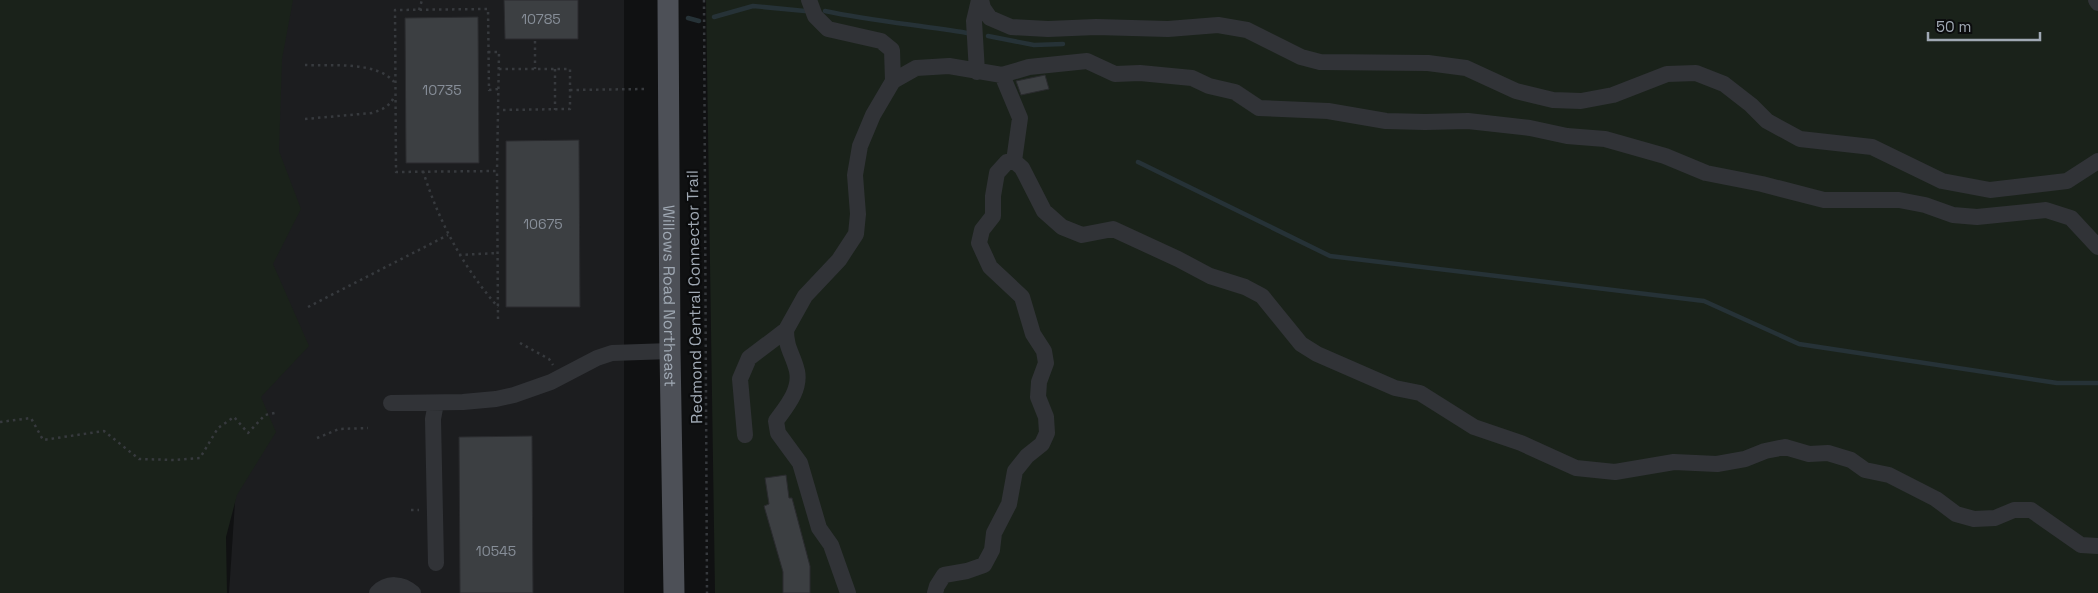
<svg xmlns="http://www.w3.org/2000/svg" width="2098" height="593" font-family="'Space Grotesk',sans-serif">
  <rect width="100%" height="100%" fill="#101112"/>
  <path fill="#1c1d1f" d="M268,0H624V593H229Z"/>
  <path fill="#1a221a" d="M0,0H293L282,59L279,151L301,209L273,264L309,346L261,397L276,432L237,495L226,537L227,593H0Z
    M706,0H2098V593H715Z"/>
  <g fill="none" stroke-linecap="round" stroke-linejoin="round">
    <path stroke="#263237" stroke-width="4.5" d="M825,11C872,21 919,25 967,33
      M714,17L753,6L805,11
      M688,18L699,21
      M988,36L1034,45L1063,44
      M1138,162L1330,256L1704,301L1799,344L2057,383H2098"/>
  </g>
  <path fill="#3c3f42" stroke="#2a2b2e" d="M504,0H578V39H505Z
    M478,17L479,163H406L405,18Z
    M1045,75L1049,89L1021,95L1016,81Z
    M579,140L580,307H506V141Z
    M532,436L533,593H460L459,437Z
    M786,475L789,498H792L810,566V593H783V572L764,506L769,504L765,478Z"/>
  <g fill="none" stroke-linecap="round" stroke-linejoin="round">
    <path stroke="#373a3e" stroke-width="2.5" stroke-dasharray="2.5 4" stroke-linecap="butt" d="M704,0L707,593
      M419,10L422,0
      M535,41V69
      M488,52H499L497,171
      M305,65C330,66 377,61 394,82
      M499,69H570V109L499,110
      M555,69V110
      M570,90L646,89
      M305,119L372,113C383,109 389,107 394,97
      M423,171C439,222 463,267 498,307
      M459,255L497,253
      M308,307L448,235
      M498,319L497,171L396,172L395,10L488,9L489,90L499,89
      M520,343L549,359L553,365
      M0,422L31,418L43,440L104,431L139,459L175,460L200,458L218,428L234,417L248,433L265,415L275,413
      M317,438L339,429L368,428
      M411,510H419"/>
    <path stroke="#313337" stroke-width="16" d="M809,0L815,16L828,29L881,41L892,50L893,81
      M981,0L983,8L990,18L1011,27L1048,29L1096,27L1168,29L1218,25L1247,30L1301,57L1320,62L1428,63L1466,68L1516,91L1553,100L1581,101L1613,95L1667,74L1696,73L1724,84L1751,105L1767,121L1800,139L1872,147L1942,181L1990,190L2067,181L2098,161
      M2096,0L2098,3
      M977,72L974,21L979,0
      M1002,75L1020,118L1014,161
      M786,330C786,349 793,354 797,371C801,390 786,407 776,421L778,433L800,463L819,528L831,545L848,593
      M391,403L463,402L496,399L514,395L551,382L597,358L612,353L670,351
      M745,435L740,379L749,358L786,330L805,296L839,260L856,234L858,214L855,175L860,146L873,115L893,81L916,68L949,66L1002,75L1029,67L1087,61L1115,74L1140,73L1192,78L1209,86L1235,92L1259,108L1328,111L1386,121L1425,122L1468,121L1530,128L1567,136L1605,139L1665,156L1706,173L1762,184L1824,200H1899L1925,205L1953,215L1977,217L2046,210L2071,218L2098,247
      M436,563L433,419L436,403
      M377,593C387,582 402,583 413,593
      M935,593L937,586L944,575L967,571L984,565L992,550L994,533L1009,504L1015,471L1027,456L1042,444L1047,433L1046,417L1038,397L1039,382L1046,363L1044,351L1033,334L1022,297L990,267L979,243L982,230L993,216V196L997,173L1007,162L1014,161L1022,168L1044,211L1062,227L1082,235L1113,229L1178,259L1210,276L1245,287L1262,296L1301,344L1317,354L1395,388L1420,393L1474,427L1521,443L1576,468L1615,472L1674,462L1717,464L1745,459L1765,451L1785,447L1809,454L1828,453L1851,460L1865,470L1889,475L1936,499L1956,514L1974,519L1995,518L2014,510H2031L2081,545L2098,546"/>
    <path stroke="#4d5057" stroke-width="21" id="s1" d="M668,0L670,351L674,593"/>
  </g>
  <g text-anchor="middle" stroke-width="4.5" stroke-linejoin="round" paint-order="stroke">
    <g font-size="14" fill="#878e98">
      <text x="541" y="24">10785</text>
      <text x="442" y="95">10735</text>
      <text x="543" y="229">10675</text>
      <text x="496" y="556">10545</text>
    </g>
    <g font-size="16" fill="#a0a9b4" stroke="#0b0c0d">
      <text dy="6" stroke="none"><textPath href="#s1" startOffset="296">Willows Road Northeast</textPath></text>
      <text transform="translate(694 297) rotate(-91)" y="6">Redmond Central Connector Trail</text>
    </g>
  </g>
  <path d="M1928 32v8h112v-8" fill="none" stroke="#a0a9b4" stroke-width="2.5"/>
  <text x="1936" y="32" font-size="15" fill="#a0a9b4" stroke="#0b0c0d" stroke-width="4" paint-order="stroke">50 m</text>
</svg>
